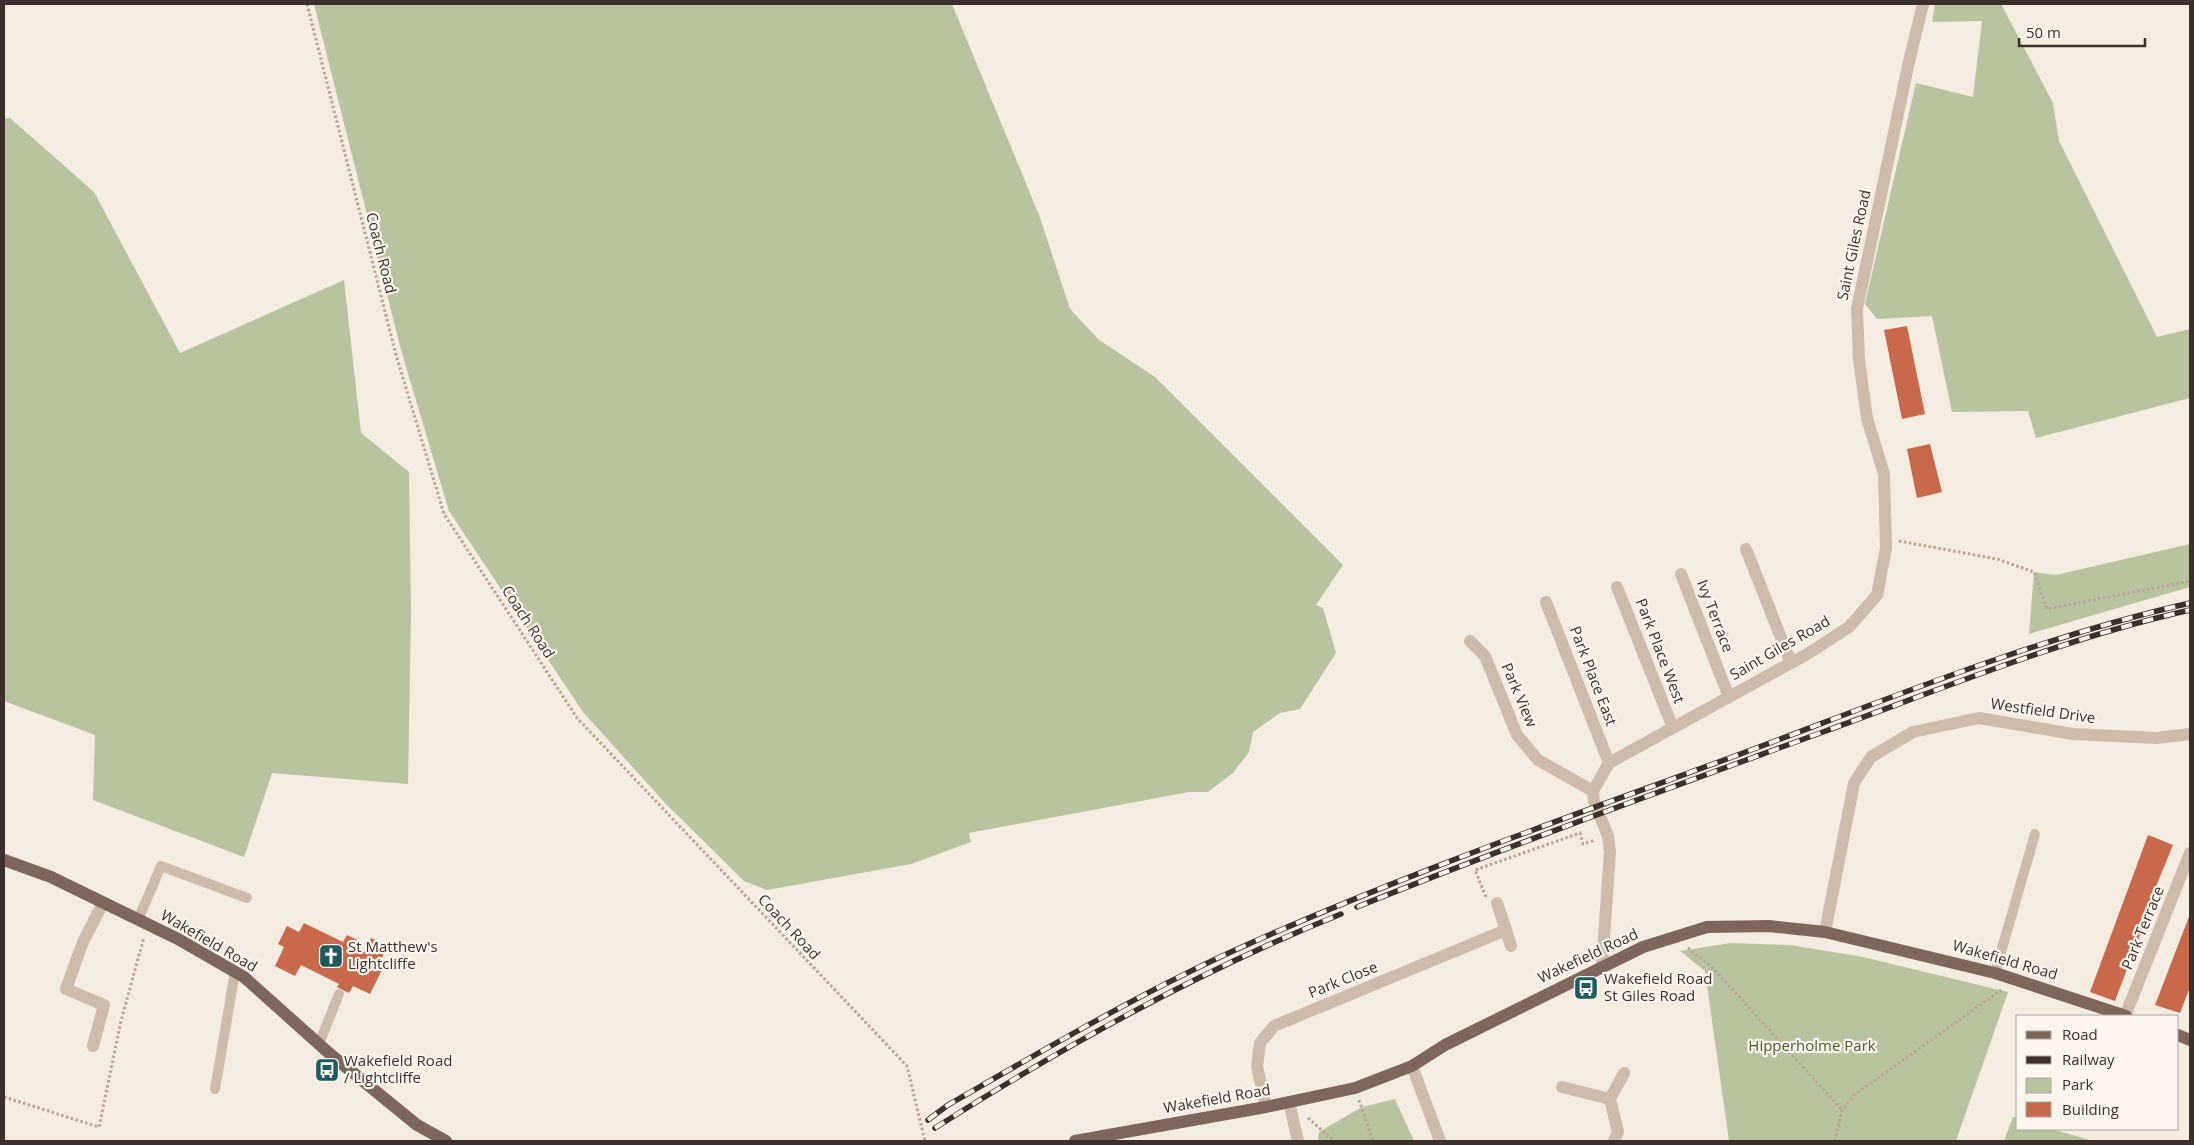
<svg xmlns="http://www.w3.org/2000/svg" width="2194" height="1145" font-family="'Open Sans',sans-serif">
  <rect width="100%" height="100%" fill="#f4ebe1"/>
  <path fill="#b8c4a0" d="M314,4H952L1039,215L1070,309L1099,340L1155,377L1343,565L1316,605L1323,608L1336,653L1300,709L1280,713L1253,732L1249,752L1233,773L1208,792H1189L969,833L971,842L911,864L767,890L744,881L665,803L583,712L449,511L401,350Z
    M1935,4H2001L2053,103L2059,141L2157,337L2190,329V398L2036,438L2028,411L1952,412L1932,316L1877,319L1865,304L1916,83L1973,97L1982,21L1932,22Z
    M10,118L94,192L180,353L344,280L361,433L409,472L411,611L408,784L272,773L244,857L93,800L95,735L4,701V119Z
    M2190,544V587L2029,634L2034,572L2056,575Z
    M1731,943L1790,945L1863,957L2008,992L1956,1141H1729L1705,971L1680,951Z
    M1395,1099L1414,1141H1318L1319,1132L1362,1107Z
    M2013,1117L2018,1118V1129H2052L2093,1141H2004Z"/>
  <path fill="#c8694b" d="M1907,326L1925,414L1902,419L1884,330Z
    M1930,444L1942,492L1917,498L1907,449Z
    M2148,835L2173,845L2141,923L2144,924L2115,1001L2090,992Z
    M2190,914V987L2180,1013L2155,1005Z
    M304,923L343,942L347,935L360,941L357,948L364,952L371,938L388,946L380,961L385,964L370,994L353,986L349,993L337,987L339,984L301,965L295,976L275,966L284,947L278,944L287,926L299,932Z"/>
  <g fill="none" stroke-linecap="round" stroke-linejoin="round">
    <path stroke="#b9a596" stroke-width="3" stroke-dasharray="2.5 2.5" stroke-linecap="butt" d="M307,4L396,355L444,514L577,718L907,1066L925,1141
      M1899,541L1997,559L2034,572L2047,609L2190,581
      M1486,897L1475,870L1580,833L1583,844L1595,840
      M1688,948L1711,966L1842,1110
      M4,1097L99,1127L121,1021L144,937
      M1359,1100L1373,1141
      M1308,1118L1334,1141
      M1835,1141L1842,1110L1854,1095L2001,990"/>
    <path stroke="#cdbbac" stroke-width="10" d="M138,920L161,866L247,898
      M1995,973L2035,834
      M319,1044L339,994
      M215,1089L235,972"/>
    <path stroke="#cdbbac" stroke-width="12" d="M1746,549L1791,663
      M1681,574L1729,697
      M1617,587L1673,728
      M1546,602L1609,763
      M1470,641L1485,656L1517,735L1538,760L1593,791
      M1497,903L1506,930
      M1825,932L1854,783L1871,757L1913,732L1979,718L2073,734L2157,738L2190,734
      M1602,965L1610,852L1608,836L1594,801L1593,791L1609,763L1809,653L1849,627L1877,595L1886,548L1884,474L1867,418L1859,360L1857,309L1908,66L1923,4
      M2125,1016L2190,853
      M93,1046L104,1005L66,989L83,942L103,903
      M1412,1066L1440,1141
      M1562,1087L1610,1099
      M1289,1102L1298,1141
      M1266,1107L1257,1066L1260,1043L1274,1026L1506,930L1511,946
      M1614,1141L1618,1132L1610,1099L1624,1073"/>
    <path stroke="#7d675c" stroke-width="12" d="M4,860L51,877L178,939L244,977L330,1054L417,1125L446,1141
      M2178,1035L2190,1040
      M1075,1141L1266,1107L1355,1088L1412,1066L1445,1045L1643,947L1707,927L1769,926L1825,932L1995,973L2126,1016"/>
    <defs>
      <path id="rail" d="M1357,907C1511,845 1667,789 1823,732C1944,688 2065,638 2190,610
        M928,1120L948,1105C1042,1051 1135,996 1233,951C1399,876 1572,816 1743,753C1891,698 2036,638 2190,603
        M935,1128C1064,1046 1199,971 1341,914"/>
    </defs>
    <use href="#rail" stroke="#3b302b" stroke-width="5.5"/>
    <use href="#rail" stroke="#fbf5ee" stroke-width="4" stroke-dasharray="11" stroke-linecap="butt"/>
  </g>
  <defs>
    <symbol id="church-square" viewBox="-11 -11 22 22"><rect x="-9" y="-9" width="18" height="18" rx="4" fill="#1f5a5e" stroke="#fbf5ee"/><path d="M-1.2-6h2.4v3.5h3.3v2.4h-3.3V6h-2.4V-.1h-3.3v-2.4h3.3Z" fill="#fff"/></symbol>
    <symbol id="bus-square" viewBox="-11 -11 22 22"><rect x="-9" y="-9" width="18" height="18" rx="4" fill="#1f5a5e" stroke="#fbf5ee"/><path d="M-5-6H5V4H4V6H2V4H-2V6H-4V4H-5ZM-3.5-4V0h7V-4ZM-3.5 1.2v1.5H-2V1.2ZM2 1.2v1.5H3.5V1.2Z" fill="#fff"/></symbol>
  </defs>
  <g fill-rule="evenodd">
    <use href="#church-square" x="317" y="942" width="28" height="28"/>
    <use href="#bus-square" x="1572" y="974" width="28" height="28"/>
    <use href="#bus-square" x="313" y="1056" width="28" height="28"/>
  </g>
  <g text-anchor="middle" stroke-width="4.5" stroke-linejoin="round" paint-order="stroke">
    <g font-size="15" fill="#3b302b" stroke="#fbf5ee">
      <text transform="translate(1854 245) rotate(-78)" y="5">Saint Giles Road</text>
      <text transform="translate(381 253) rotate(76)" y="5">Coach Road</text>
      <text transform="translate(1715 616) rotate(69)" y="5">Ivy Terrace</text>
      <text transform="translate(528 622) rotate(57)" y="5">Coach Road</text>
      <text transform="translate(1780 648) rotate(-30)" y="5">Saint Giles Road</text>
      <text transform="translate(1660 651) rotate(69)" y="5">Park Place West</text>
      <text transform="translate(1593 676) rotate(69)" y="5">Park Place East</text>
      <text transform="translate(1519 695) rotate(67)" y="5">Park View</text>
      <text transform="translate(2043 711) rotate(8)" y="5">Westfield Drive</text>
      <text transform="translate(789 927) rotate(47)" y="5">Coach Road</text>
      <text transform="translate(2143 928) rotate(-68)" y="5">Park Terrace</text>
      <text transform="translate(209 941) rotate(30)" y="5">Wakefield Road</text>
      <text transform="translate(1588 956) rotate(-25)" y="5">Wakefield Road</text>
      <text transform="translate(2005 960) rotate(16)" y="5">Wakefield Road</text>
      <text transform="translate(1343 980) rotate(-22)" y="5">Park Close</text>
      <text transform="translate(1217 1099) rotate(-10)" y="5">Wakefield Road</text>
    </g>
    <g font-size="15" fill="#3b302b" stroke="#fbf5ee" text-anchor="start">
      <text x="348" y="952">St Matthew's<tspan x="348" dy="17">Lightcliffe</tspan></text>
      <text x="1604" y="984">Wakefield Road<tspan x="1604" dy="17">St Giles Road</tspan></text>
      <text x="344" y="1066">Wakefield Road<tspan x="344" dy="17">/ Lightcliffe</tspan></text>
    </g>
    <g font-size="15" fill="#4a5a2e" stroke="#fbf5ee">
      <text x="1812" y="1051">Hipperholme Park</text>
    </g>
  </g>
  <rect width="2194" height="1145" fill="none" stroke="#3b302b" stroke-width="10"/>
  <rect x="2016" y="1015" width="162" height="115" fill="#fbf5ee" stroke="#aea6a0"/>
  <rect x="2026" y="1031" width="25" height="8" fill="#7d675c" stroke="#aea6a0"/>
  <text x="2062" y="1040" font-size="15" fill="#3b302b">Road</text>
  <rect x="2026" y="1056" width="25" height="8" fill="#3b302b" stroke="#aea6a0"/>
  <text x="2062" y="1065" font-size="15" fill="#3b302b">Railway</text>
  <rect x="2026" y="1078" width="25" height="15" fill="#b8c4a0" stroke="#aea6a0"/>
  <text x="2062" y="1090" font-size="15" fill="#3b302b">Park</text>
  <rect x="2026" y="1102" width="25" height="15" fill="#c8694b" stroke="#aea6a0"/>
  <text x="2062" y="1115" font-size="15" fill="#3b302b">Building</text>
  <path d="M2019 38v8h126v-8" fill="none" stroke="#3b302b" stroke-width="2.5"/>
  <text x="2026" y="38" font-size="15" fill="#3b302b" stroke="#fbf5ee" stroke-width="4" paint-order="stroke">50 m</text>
</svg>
